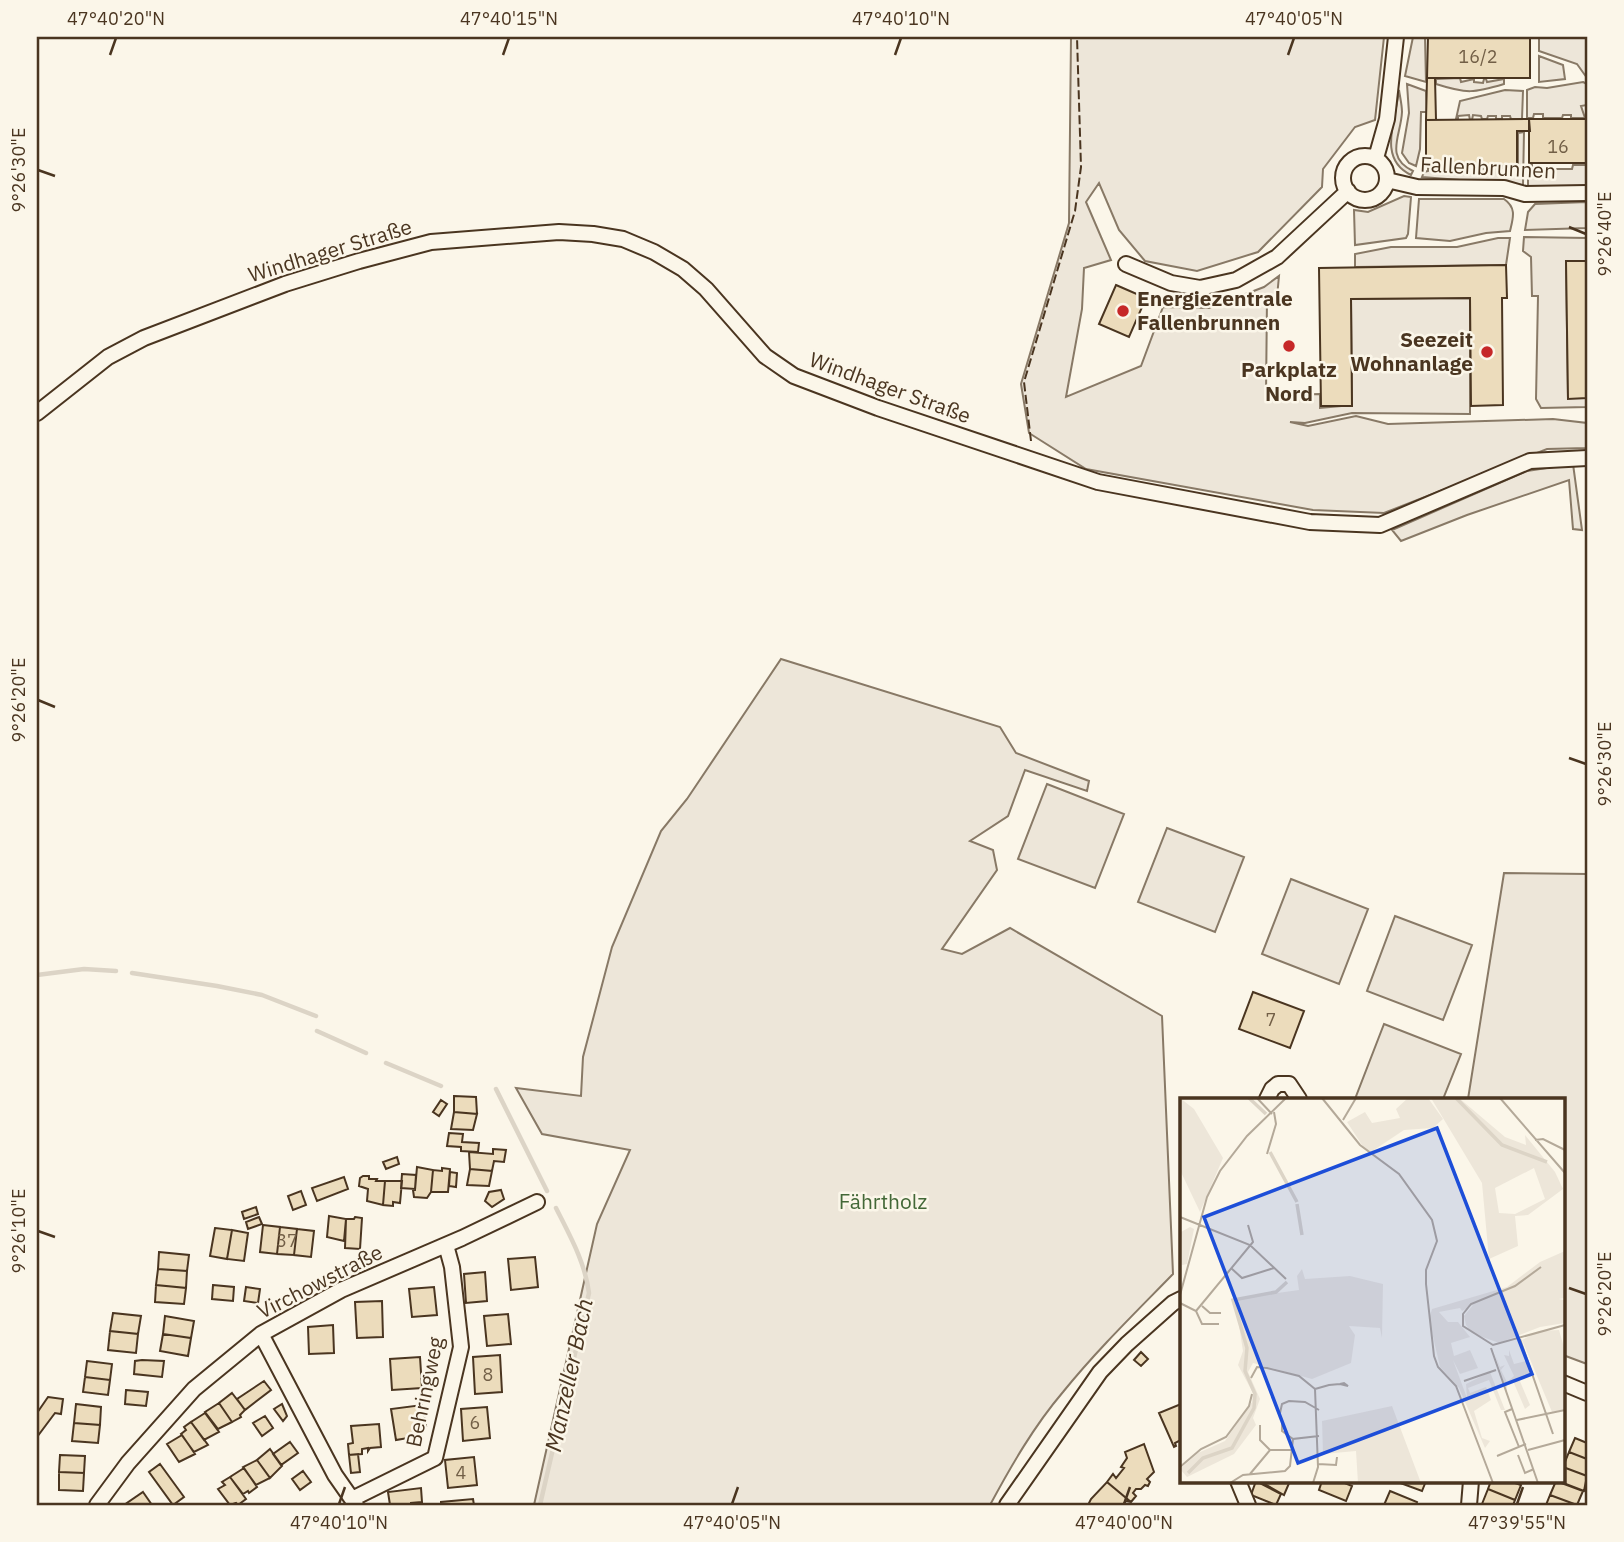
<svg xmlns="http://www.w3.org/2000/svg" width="1624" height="1542" font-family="'IBM Plex Sans',sans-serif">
  <rect width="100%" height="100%" fill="#fbf6e9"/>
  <path fill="#ede6d9" stroke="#887966" stroke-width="2" d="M1071,37H1384L1375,120L1355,127L1323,169L1322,187L1258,252L1197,271L1145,261L1119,230L1099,183L1086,202L1111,260L1084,268L1082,309L1066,397L1141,366L1163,307L1209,308L1264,287L1279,276L1277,297L1267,298L1266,395L1320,394V408L1352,405L1351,299L1470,298V414L1352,413L1305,423L1290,422L1308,426L1356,416L1388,424L1553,419L1587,423V448L1547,449L1384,513L1313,510L1086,469L1029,433L1021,384L1069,223Z
    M1413,37H1425L1426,82L1405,76Z
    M1539,37H1587V78L1577,64L1539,51Z
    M1539,56L1563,65L1565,79L1539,82Z
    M1460,78L1461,82L1474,79V82L1483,83L1484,79H1486L1487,82L1504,79V84C1474,93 1467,94 1436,84V79Z
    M1583,82L1587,84V105L1581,106L1585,118H1571V115H1563L1562,118H1543V114H1534L1533,118H1527V90L1535,87L1547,88Z
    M1407,84L1426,91L1427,112H1421L1420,149L1416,166L1409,163L1402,153L1409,113Z
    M1399,90C1400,97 1402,105 1402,112C1401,136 1384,157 1413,171L1411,175C1377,159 1396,120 1399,90Z
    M1505,90L1523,91L1522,119H1511L1510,116H1502V119H1496V116H1488L1487,119H1482L1481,116L1473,115L1472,120H1470L1469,115L1458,116V119H1456L1460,101Z
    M1524,132L1523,185L1422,177L1424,172L1428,171V168H1457L1458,166H1472L1473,169H1483V166L1511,169L1512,166H1518V133Z
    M1528,165H1532V169H1572L1573,165H1587V186H1528Z
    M1404,196L1411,197L1408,234L1406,238L1355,245L1354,210L1368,212Z
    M1419,199H1504C1517,208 1513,218 1510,231L1486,233L1450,241L1416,238Z
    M1587,202V228L1525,230L1528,212L1535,204Z
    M1524,237L1587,238V261L1566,262L1568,398H1587V407L1541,408L1536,399L1538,296H1532L1531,257L1523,251Z
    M1498,238H1510L1506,265L1355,267V254L1391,247H1457Z
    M1573,464L1582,530L1573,529L1569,480L1467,515L1401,541L1392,530L1527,471Z
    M781,659L1000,727L1016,753L1089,781L1087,791L1025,770L1008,816L970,841L993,850L997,870L942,949L962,954L1010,928L1162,1016L1173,1274C1136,1312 1097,1350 1063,1392C1034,1426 1011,1466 990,1505H534L597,1224L630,1150L542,1134L516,1088L581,1096L583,1057L612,947L661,831L687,799Z
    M1047,784L1124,814L1095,888L1018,859Z
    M1167,828L1244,857L1215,932L1138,902Z
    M1504,873L1587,874V1364L1563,1355V1099H1468Z
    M1291,879L1368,909L1339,984L1262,954Z
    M1395,916L1472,945L1443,1020L1367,991Z
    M1384,1024L1461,1054L1443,1099H1355Z"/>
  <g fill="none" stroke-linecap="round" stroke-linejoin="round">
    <path stroke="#dcd4c6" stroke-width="4.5" d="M132,973L217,986L262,995L316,1016
      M37,975L84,969L116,971
      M317,1031L366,1053
      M386,1063L441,1086
      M496,1089L547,1191
      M540,1505L589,1293C585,1262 570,1236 556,1208"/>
  </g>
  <path fill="#ecdcbc" stroke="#4a3520" stroke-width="2" d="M1428,37H1530V78H1427Z
    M1427,78H1435L1436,120H1426Z
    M1529,119H1587V163H1529Z
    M1529,119L1530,131H1517V166L1426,165V120Z
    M1566,261H1587V398L1568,399Z
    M1506,265L1507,298H1502L1503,405L1471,406L1470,298L1351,299L1352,406H1321L1319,268Z
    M1116,285L1146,298L1129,337L1099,324Z
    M1253,992L1304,1011L1290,1048L1239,1029Z
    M454,1096L476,1097L477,1114L454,1112Z
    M441,1100L447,1104L439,1116L433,1112Z
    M454,1112L477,1114L473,1130L451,1129Z
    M449,1133L463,1134L462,1142L479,1143L478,1152L461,1151V1147L447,1146Z
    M493,1149L506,1150L504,1162L494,1161L492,1171L470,1169L469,1152L493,1154Z
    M397,1157L399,1164L386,1169L383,1162Z
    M417,1167L433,1170L431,1192L427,1198L414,1197L413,1190H415Z
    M442,1168L450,1169L448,1192H431L433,1170L442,1171Z
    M470,1169L492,1171L489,1186L467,1185Z
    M450,1172L457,1173L456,1187L449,1186Z
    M402,1174L416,1175L415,1189L401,1188Z
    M363,1176H369V1179H377L376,1181H385L383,1205L367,1201L368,1189L359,1186L360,1178Z
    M344,1177L348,1189L317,1201L312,1188Z
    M385,1181H402L400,1203L393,1202V1206L383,1205Z
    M501,1190L504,1199L492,1207L485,1201L489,1192Z
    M301,1191L306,1205L293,1210L288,1196Z
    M256,1207L258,1214L244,1219L242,1212Z
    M329,1216L346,1219L344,1241L327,1237Z
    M259,1217L262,1224L248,1229L246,1222Z
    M355,1217L362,1218L360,1249L345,1248L346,1219H354Z
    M263,1225L280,1227L277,1254L260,1252Z
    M280,1227L297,1229L294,1255L277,1254Z
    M215,1228L232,1230L227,1259L210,1256Z
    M297,1229L314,1231L311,1257L294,1255Z
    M232,1230L248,1233L244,1261L227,1259Z
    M159,1252L189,1255L187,1271L158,1269Z
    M535,1257L538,1287L511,1290L508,1259Z
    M158,1269L187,1271L186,1288L156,1285Z
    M485,1272L487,1301L466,1303L464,1274Z
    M156,1285L186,1288L184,1304L155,1302Z
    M213,1285L234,1287L233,1301L212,1299Z
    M246,1287L260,1289L258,1303L244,1301Z
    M434,1287L437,1315L412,1317L409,1289Z
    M382,1301L383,1337L357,1338L355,1302Z
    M113,1313L141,1316L138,1334L110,1331Z
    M508,1314L511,1344L487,1346L484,1316Z
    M165,1316L194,1321L191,1338L163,1334Z
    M333,1325L334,1353L309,1354L308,1327Z
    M110,1331L138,1334L136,1353L108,1350Z
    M163,1334L191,1338L188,1356L160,1351Z
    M1141,1352L1148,1359L1141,1366L1134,1360Z
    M500,1355L502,1392L475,1394L473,1357Z
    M420,1357L422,1388L392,1390L390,1359Z
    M142,1360L164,1361L162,1377L134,1374L135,1361Z
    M87,1361L112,1364L110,1380L85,1377Z
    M85,1377L110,1380L108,1395L83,1392Z
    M264,1381L271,1390L245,1410L237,1399Z
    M126,1390L148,1392L146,1406L125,1404Z
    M232,1393L245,1410L240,1415L241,1417L232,1422L219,1403Z
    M48,1397L63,1399L61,1414L55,1413L37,1437V1413Z
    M219,1403L232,1422L218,1429L205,1412Z
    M76,1404L101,1407L100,1425L74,1423Z
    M282,1404L287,1416L283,1421L274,1409Z
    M1181,1404V1440L1175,1443L1176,1446L1174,1447L1159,1413Z
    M422,1405L426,1426L413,1428L414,1437L396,1440L391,1409Z
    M487,1407L490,1438L463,1441L461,1409Z
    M205,1413L219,1432L204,1440L191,1422Z
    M265,1416L273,1428L262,1436L253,1423Z
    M191,1422L208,1445L194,1452L181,1434L186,1430L184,1427Z
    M74,1423L100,1425L98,1443L72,1441Z
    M379,1424L381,1447L370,1448L368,1451V1448L362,1449V1454L349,1455L348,1444L353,1443L351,1426Z
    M182,1435L195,1454L179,1462L167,1444Z
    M1575,1438L1587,1443V1459L1569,1452Z
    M290,1442L298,1453L281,1465L273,1454Z
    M1144,1444L1154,1472L1147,1479L1150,1482L1148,1486L1145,1485L1141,1489H1136L1133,1493L1136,1496L1131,1502L1107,1482L1113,1474L1116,1478L1124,1468L1121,1467L1127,1458L1125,1452Z
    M270,1449L282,1466L270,1478L257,1460Z
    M1569,1452L1587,1459V1476L1563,1467Z
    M358,1454L360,1472L351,1473L349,1455Z
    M60,1455L85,1456L84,1473L59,1472Z
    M474,1457L477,1485L448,1488L445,1460Z
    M257,1460L270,1478L256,1485L243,1467Z
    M160,1464L184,1497L173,1505L149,1472Z
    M1563,1467L1587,1476L1584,1491L1558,1481H1563Z
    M244,1468L257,1487L249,1493L248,1491L243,1494L230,1477Z
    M303,1471L311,1482L300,1490L292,1479Z
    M59,1472L84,1473L83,1491L59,1490Z
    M230,1477L246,1499L238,1505L236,1503L230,1505L218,1489L225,1485L222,1482Z
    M1256,1481L1281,1494L1276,1505L1251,1495Z
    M1262,1481H1290L1284,1495L1261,1482Z
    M1322,1481H1340L1352,1486L1346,1501L1319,1490Z
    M1395,1481H1426L1422,1491Z
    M1491,1481H1509L1521,1485L1515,1500L1488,1489Z
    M1556,1481L1583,1491L1577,1505L1550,1495Z
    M1107,1482L1131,1502L1126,1501L1123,1505H1088L1091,1499Z
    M421,1488L422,1502L411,1503V1505H390L388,1492Z
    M1488,1489L1515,1500L1513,1505L1482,1504Z
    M1390,1491L1417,1502L1416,1505H1384Z
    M143,1492L152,1505H124Z
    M1550,1495L1577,1505H1546Z
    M473,1499L474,1505H441V1502Z"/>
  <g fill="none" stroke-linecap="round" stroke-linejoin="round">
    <defs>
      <path id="minor" d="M1343 178a22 22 0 1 1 44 0a22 22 0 1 1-44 0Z
        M1376,158L1387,119L1396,37
        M1387,180L1417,187L1504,188L1525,194L1587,193
        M1126,264L1171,283L1200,288L1236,280L1277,257L1348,191
        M37,413L108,357L144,338L285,284L359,261L431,242L559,232L593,234L623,239L654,252L683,269L706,289L765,356L794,376L878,408L1098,482L1310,522L1380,525L1530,461L1587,458
        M1267,1099L1272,1089L1278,1084H1289L1299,1099
        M261,1334L335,1475L356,1505
        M1563,1383L1587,1393
        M1238,1481L1248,1505
        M352,1499L435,1458L461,1347L452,1267L446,1245
        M97,1505L128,1463L194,1389L261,1334L341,1290L462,1238L537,1202
        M1007,1505L1100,1372L1127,1344L1173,1303L1181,1299
        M1469,1505L1471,1481"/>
    </defs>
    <use href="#minor" stroke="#4a3520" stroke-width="18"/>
    <use href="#minor" stroke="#fbf6e9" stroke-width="14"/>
    <path stroke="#4a3520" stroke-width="2" stroke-dasharray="9 3.5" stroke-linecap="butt" d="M1031,441L1024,382L1075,211L1081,167L1077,37"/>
  </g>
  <path fill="none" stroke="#4a3520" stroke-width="2.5" d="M110,55L116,38M503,55L509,38M895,55L901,38M1288,55L1294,38M38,170L55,176M1569,227L1586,234M38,700L55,707M1569,758L1586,764M38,1231L55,1237M1569,1288L1586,1294M339,1504L345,1487M732,1504L738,1487M1124,1504L1130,1487M1517,1504L1523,1487"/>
  <g fill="#c62828" stroke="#fbf6e9" stroke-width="2.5">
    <circle cx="1123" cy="311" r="7"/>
    <circle cx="1289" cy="346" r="7"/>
    <circle cx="1487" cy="352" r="7"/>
  </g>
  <g text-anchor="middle" stroke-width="5" stroke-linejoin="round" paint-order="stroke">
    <g font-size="18" fill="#725f47">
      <text x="1478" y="63">16/2</text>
      <text x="1558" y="153">16</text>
      <text x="1271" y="1026">7</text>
      <text x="287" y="1247">37</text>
      <text x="488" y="1381">8</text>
      <text x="475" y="1429">6</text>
      <text x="461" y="1479">4</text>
    </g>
    <g font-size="21" fill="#4a3520" stroke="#fbf6e9">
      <text transform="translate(1488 168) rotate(3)" y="7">Fallenbrunnen</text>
      <text transform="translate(330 251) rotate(-17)" y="7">Windhager Straße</text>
      <text transform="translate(890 388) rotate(20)" y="7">Windhager Straße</text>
      <text transform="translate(320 1282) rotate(-27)" y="7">Virchowstraße</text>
      <text transform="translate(425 1392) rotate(-78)" y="7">Behringweg</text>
    </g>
    <g font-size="21" font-weight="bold" fill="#4a3520" stroke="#fbf6e9" text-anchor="start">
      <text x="1137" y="306">Energiezentrale<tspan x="1137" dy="24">Fallenbrunnen</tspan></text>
      <text x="1473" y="347" text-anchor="end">Seezeit<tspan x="1473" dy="24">Wohnanlage</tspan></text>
      <text x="1289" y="377" text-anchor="middle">Parkplatz<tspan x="1289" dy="24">Nord</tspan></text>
    </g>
    <g font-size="21" fill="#436837" stroke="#fbf6e9">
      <text x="883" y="1209">Fährtholz</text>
    </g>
    <g font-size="23" font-style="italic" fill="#4a3520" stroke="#fbf6e9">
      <text transform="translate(569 1375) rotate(-78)" y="8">Manzeller Bach</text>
    </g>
  </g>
  <g transform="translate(1180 1098)">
    <rect width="385" height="385" fill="#fbf6e9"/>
    <path d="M0,0L14,11L43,60L20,114L0,72ZM228,0H248L263,21L253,30L224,32L191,54L184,50L167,24L185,14L192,25L220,20L216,11ZM251,0H279L325,39L346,47L345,37L375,74L383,91L348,117L335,118L338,148L309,161L302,85ZM354,70L365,101L335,116L319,115L315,90ZM10,129L14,131L7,166L2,167L1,134ZM385,153V200L379,201L385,202V225L360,229L319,245L292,235L286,227L284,218L293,207L282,213L280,210L259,214L268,224H278L290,239L271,245L274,258L290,252L298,270L280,276L273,262L287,300L286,286L310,274L325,312H321L309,282L288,290L290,295L306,289L311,302L294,313L302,340L310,343L305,350L279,290L260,269L249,221L252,211L327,189L360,164ZM122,171L125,181L170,178L203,186L202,240L200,230L169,228L175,237L171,265L132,281L73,265L68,274L80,301L73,320L76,327L54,356L7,379L0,371L18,355L45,343L72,304L73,295L58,267L63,253L55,201L119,192L117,178ZM379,232L385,253V311L372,314L342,242L359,233ZM329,252L334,266L346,263L352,276L339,281L350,307L345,311L333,283L327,285V295L315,256L320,269L325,267L321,272L327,284L334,278L324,257L329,258ZM212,308L241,385H178L176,353L143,356L142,323Z" fill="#ede6d9" fill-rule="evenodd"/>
    <path fill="none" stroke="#dcd4c6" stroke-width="3.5" d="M69,0L86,16M276,0L322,47L367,64M90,54L117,104M117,106L122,137M8,375L23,360L52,350L74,310L75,296L65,273L67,250L53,202L96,194L107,184"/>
    <path fill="none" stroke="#b4a999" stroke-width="2" d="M77,0L92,16M142,0L180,47L219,76L252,122L257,143L246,172V186L254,258L258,269L276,288L313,385M320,0L385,75M163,22L176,0M355,42L363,41L385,52M87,56L96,26L94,14M0,119L70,147L106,181M361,169L335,188L291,206L283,216V228L313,247L385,227M51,170L62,180L94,170M0,197L27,99L40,73L67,38L106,0M0,205L16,213L22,226H39M22,208L30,215H41M16,213L73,144L68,127M340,241L373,336M311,250L358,385M71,280L77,269L87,270L119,278L135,291L138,369L133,385M284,283L316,272M135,291L149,287L160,286L164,285L168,288L160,286M332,311L325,314L339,349M100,315L102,306L109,303L125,304L139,312M337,322L385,312M102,324V333L113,341M80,327V342L90,352M348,352L385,342M338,357L345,375L354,371M317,358L346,346M138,366L156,367L157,359M0,369L21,351L46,339L69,308L72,296M70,376L90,352H111M50,385L63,377L105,373L110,368L113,341L139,338"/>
    <path fill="#1d4ed8" fill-opacity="0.15" stroke="#1d4ed8" stroke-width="3.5" d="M257,30L352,276L118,365L24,119Z"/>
    <rect width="385" height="385" fill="none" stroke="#4a3520" stroke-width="3.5"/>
  </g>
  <rect width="1624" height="1542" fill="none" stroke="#fbf6e9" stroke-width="77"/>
  <rect x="38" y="38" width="1548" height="1466" fill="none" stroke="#4a3520" stroke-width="2.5"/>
  <g font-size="18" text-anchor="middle" fill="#4a3520">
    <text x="116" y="25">47°40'20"N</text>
    <text x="509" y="25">47°40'15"N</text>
    <text x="901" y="25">47°40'10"N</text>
    <text x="1294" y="25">47°40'05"N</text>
    <text transform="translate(19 170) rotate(-90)" y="6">9°26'30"E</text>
    <text transform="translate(1605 234) rotate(-90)" y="6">9°26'40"E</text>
    <text transform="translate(19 700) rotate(-90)" y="6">9°26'20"E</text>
    <text transform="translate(1605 764) rotate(-90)" y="6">9°26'30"E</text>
    <text transform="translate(19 1231) rotate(-90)" y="6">9°26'10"E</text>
    <text transform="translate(1605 1294) rotate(-90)" y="6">9°26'20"E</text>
    <text x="339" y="1529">47°40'10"N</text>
    <text x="732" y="1529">47°40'05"N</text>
    <text x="1124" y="1529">47°40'00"N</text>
    <text x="1517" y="1529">47°39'55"N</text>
  </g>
</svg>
